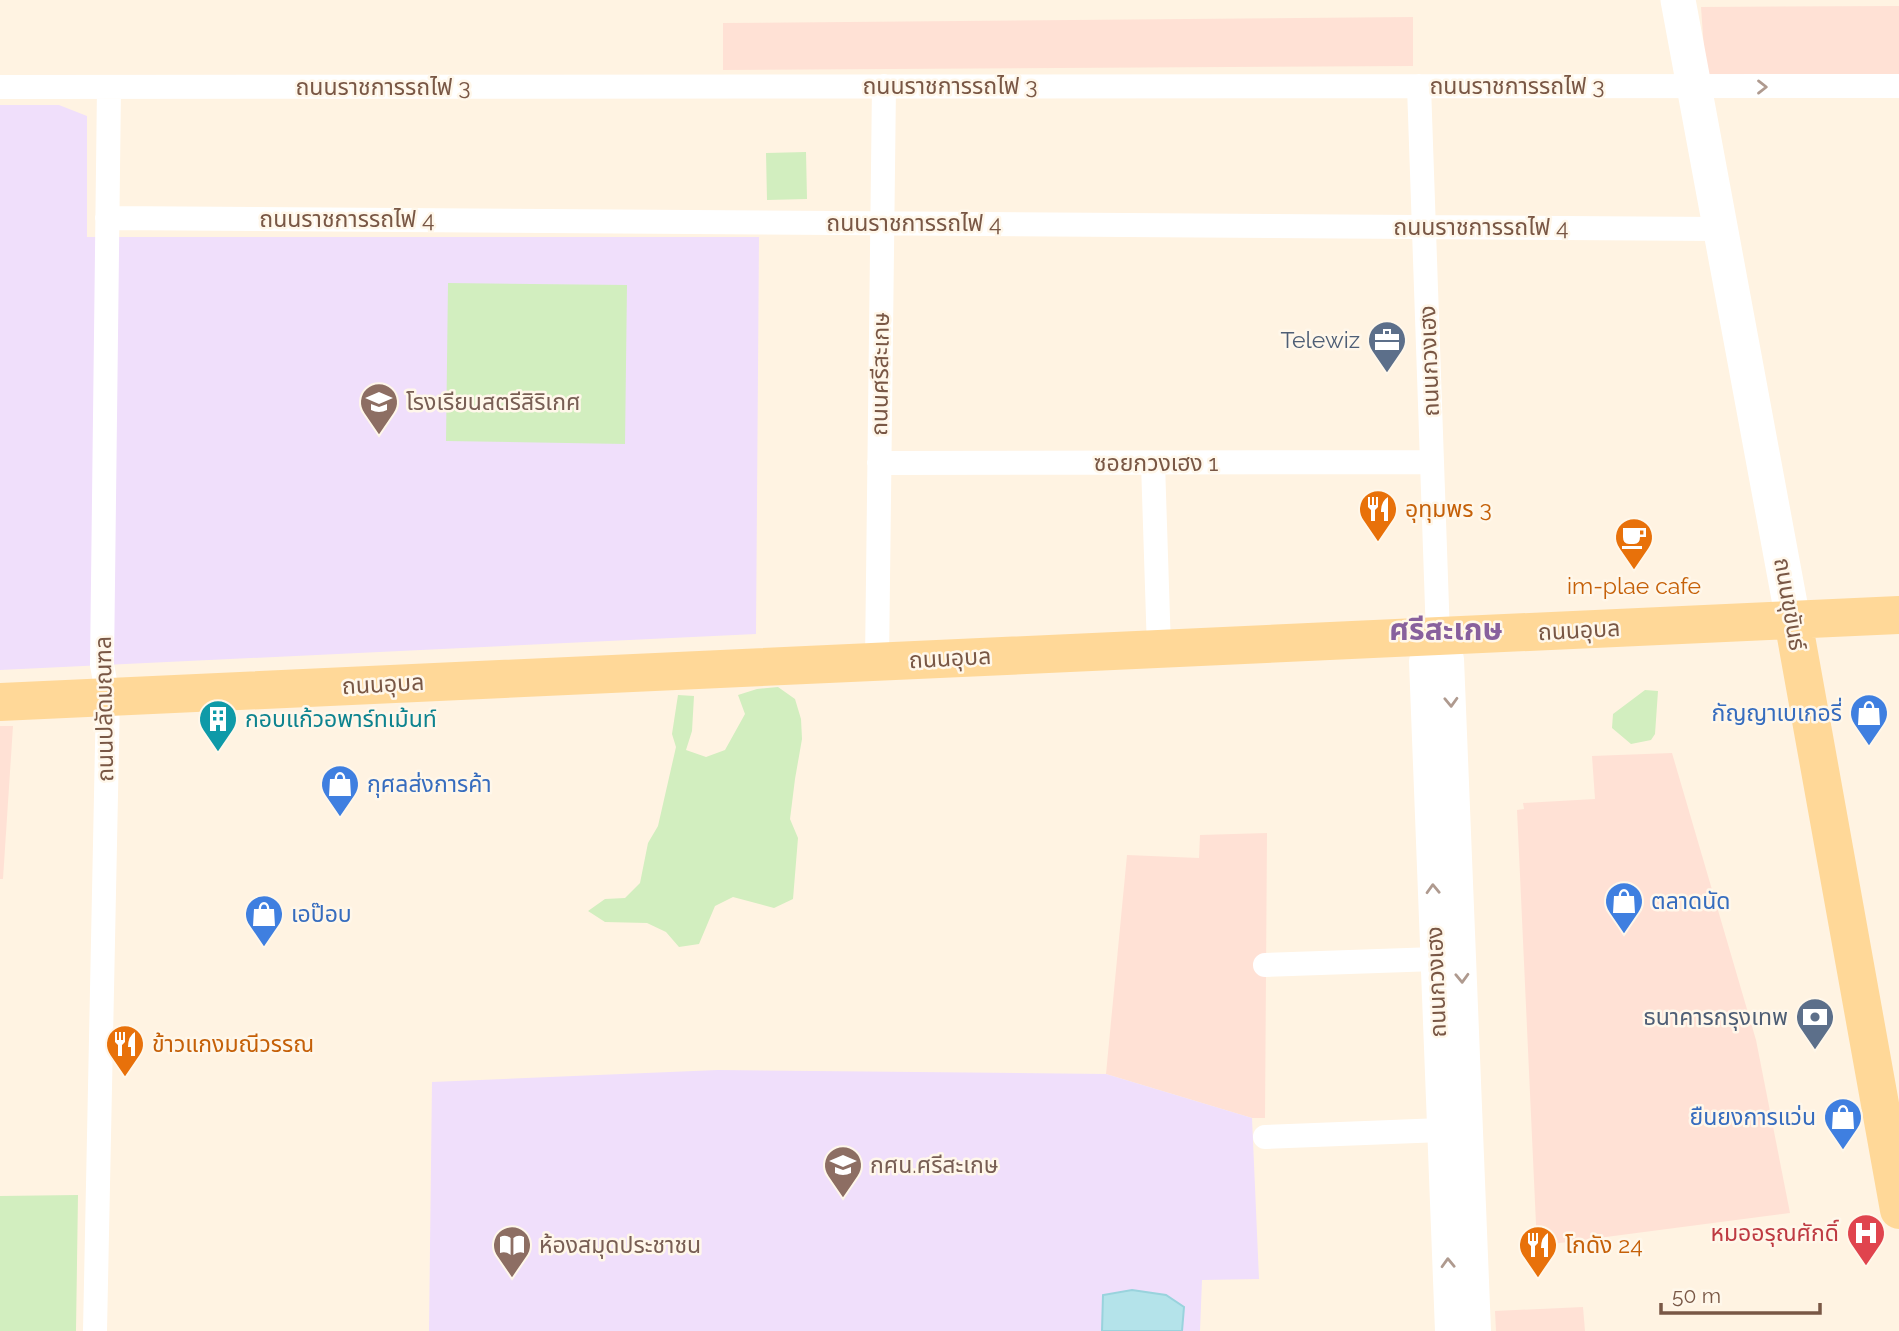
<svg xmlns="http://www.w3.org/2000/svg" width="1899" height="1331" font-family="Raleway,'Noto Sans Thai',sans-serif">
  <rect width="100%" height="100%" fill="#fff3e2"/>
  <path fill="#ffe1d5" d="M1899,6V77L1706,78L1701,7Z
    M1413,17V66L723,70V23Z
    M0,726H13L3,879H0Z
    M1672,753L1756,1040L1790,1213L1537,1246L1517,810L1524,809L1523,803L1595,799L1592,756Z
    M1267,833L1265,1118H1252L1106,1074L1127,855L1199,858L1200,835Z
    M1583,1307L1585,1331H1496L1495,1311Z"/>
  <path fill="#f0dffb" d="M0,105H59L87,116V237H759L756,634L0,670Z
    M718,1070L1106,1074L1252,1118L1259,1279L1202,1280L1200,1331H429L432,1082Z"/>
  <path fill="#d2eebf" d="M806,152L807,199L767,200L766,153Z
    M448,283L627,285L625,444L446,441Z
    M778,687L795,699L801,719L802,739L795,779L790,819L798,838L793,899L774,908L733,897L715,906L699,944L679,947L666,932L647,923L605,922L588,911L605,899L625,898L640,883L648,843L658,826L676,747L672,734L678,695L694,696L692,731L686,750L706,757L725,750L745,714L738,695L757,689Z
    M1645,690L1658,691L1655,734L1651,740L1631,744L1612,728L1613,714Z
    M78,1195L76,1331H0V1196Z"/>
  <path fill="#b4e3ea" stroke="#99d3dd" stroke-width="2" d="M1132,1290L1166,1295L1184,1307L1182,1331H1102L1103,1295Z"/>
  <g fill="none" stroke-linecap="round" stroke-linejoin="round">
    <path stroke="#fff" stroke-width="24" d="M1419,86L1438,636
      M0,87L1899,86
      M107,218L1720,229
      M879,463L1432,462
      M1153,463L1159,649
      M877,662L884,86
      M1265,965L1436,959
      M1265,1137L1442,1130
      M95,1331L108,697L102,665L109,87"/>
    <path stroke="#fff" stroke-width="30" d="M1438,636L1424,661L1450,1331
      M1438,636L1449,659L1476,1331"/>
    <path stroke="#fff" stroke-width="35" d="M1678,0L1793,620"/>
    <path stroke="#ffd898" stroke-width="38" d="M1793,620L1899,1210
      M0,702L1899,615"/>
  </g>
  <defs><path id="oneway-chevron" d="M-2-3.5L2.5 0L-2 3.5" fill="none" stroke-width="1.6" stroke-linecap="round" stroke-linejoin="round" transform="scale(1.75)"/></defs>
  <g stroke="#af9a8f">
    <use href="#oneway-chevron" transform="translate(1762 87)"/>
    <use href="#oneway-chevron" transform="translate(1451 702) rotate(88)"/>
    <use href="#oneway-chevron" transform="translate(1433 889) rotate(-92)"/>
    <use href="#oneway-chevron" transform="translate(1462 978) rotate(88)"/>
    <use href="#oneway-chevron" transform="translate(1448 1263) rotate(-92)"/>
  </g>
  <defs>
    <symbol id="office-pin" viewBox="-11 -11 22 30"><path d="M0 17L-7.5 6A9.5 9.5 0 1 1 7.5 6Z" fill="#5c6f8a" stroke="#fff7ea"/><path d="M-6-3h4V-5.5h4V-3h4V5H-6ZM-1-4.5V-3h2v-1.5ZM-6 0V1H6V0Z" fill="#fff"/></symbol>
    <symbol id="school-pin" viewBox="-11 -11 22 30"><path d="M0 17L-7.5 6A9.5 9.5 0 1 1 7.5 6Z" fill="#8d6e63" stroke="#fff7ea"/><path d="M0-5L7-2L0 1L-7-2ZM-4 1L0 2.5L4 1V4Q0 6-4 4Z" fill="#fff"/></symbol>
    <symbol id="restaurant-pin" viewBox="-11 -11 22 30"><path d="M0 17L-7.5 6A9.5 9.5 0 1 1 7.5 6Z" fill="#e8710a" stroke="#fff7ea"/><path d="M-5-6h1v4h1v-4h1v4h1v-4h1v5L-1.5 .5V6h-2V.5L-5-1ZM5-6V6H3V1.5H1.5Q1.5-4 5-6Z" fill="#fff"/></symbol>
    <symbol id="cafe-pin" viewBox="-11 -11 22 30"><path d="M0 17L-7.5 6A9.5 9.5 0 1 1 7.5 6Z" fill="#e8710a" stroke="#fff7ea"/><path d="M-5.5-4.5H6V0H3Q3 3.5 0 3.5H-2.5Q-5.5 3.5-5.5 0ZM3-3.2v2h1.7v-2ZM-6 4.5H4V6H-6Z" fill="#fff"/></symbol>
    <symbol id="shop-pin" viewBox="-11 -11 22 30"><path d="M0 17L-7.5 6A9.5 9.5 0 1 1 7.5 6Z" fill="#3f7fe0" stroke="#fff7ea"/><path d="M-5-2.5h2.3a2.7 3.5 0 0 1 5.4 0H5L5.5 6h-11ZM-1.5-2.5h3a1.5 2.3 0 0 0-3 0Z" fill="#fff"/></symbol>
    <symbol id="building-pin" viewBox="-11 -11 22 30"><path d="M0 17L-7.5 6A9.5 9.5 0 1 1 7.5 6Z" fill="#0f9aa8" stroke="#fff7ea"/><path d="M-4-6H4V6H1V3H-1V6H-4ZM-2.5-4.3h1.7v1.8h-1.7ZM.8-4.3h1.7v1.8H.8ZM-2.5-1h1.7V.8h-1.7ZM.8-1h1.7V.8H.8Z" fill="#fff"/></symbol>
    <symbol id="bank-pin" viewBox="-11 -11 22 30"><path d="M0 17L-7.5 6A9.5 9.5 0 1 1 7.5 6Z" fill="#5c6f8a" stroke="#fff7ea"/><path d="M-6-4H6V4H-6ZM0-2.3a2.3 2.3 0 1 0 0 4.6a2.3 2.3 0 1 0 0-4.6Z" fill="#fff"/></symbol>
    <symbol id="hospital-pin" viewBox="-11 -11 22 30"><path d="M0 17L-7.5 6A9.5 9.5 0 1 1 7.5 6Z" fill="#e0444e" stroke="#fff7ea"/><path d="M-5-5h3v3.5h4V-5h3V5h-3V1.5h-4V5h-3Z" fill="#fff"/></symbol>
    <symbol id="library-pin" viewBox="-11 -11 22 30"><path d="M0 17L-7.5 6A9.5 9.5 0 1 1 7.5 6Z" fill="#8d6e63" stroke="#fff7ea"/><path d="M-6-4Q-3-5.5-.7-3.5V5Q-3 3-6 4ZM6-4Q3-5.5 .7-3.5V5Q3 3 6 4Z" fill="#fff"/></symbol>
  </defs>
  <g fill-rule="evenodd">
    <use href="#office-pin" x="1365" y="318" width="44" height="60"/>
    <use href="#school-pin" x="357" y="380" width="44" height="60"/>
    <use href="#restaurant-pin" x="1356" y="487" width="44" height="60"/>
    <use href="#cafe-pin" x="1612" y="515" width="44" height="60"/>
    <use href="#shop-pin" x="1847" y="691" width="44" height="60"/>
    <use href="#building-pin" x="196" y="697" width="44" height="60"/>
    <use href="#shop-pin" x="318" y="762" width="44" height="60"/>
    <use href="#shop-pin" x="1602" y="879" width="44" height="60"/>
    <use href="#shop-pin" x="242" y="892" width="44" height="60"/>
    <use href="#bank-pin" x="1793" y="995" width="44" height="60"/>
    <use href="#restaurant-pin" x="103" y="1022" width="44" height="60"/>
    <use href="#shop-pin" x="1821" y="1095" width="44" height="60"/>
    <use href="#school-pin" x="821" y="1143" width="44" height="60"/>
    <use href="#hospital-pin" x="1844" y="1211" width="44" height="60"/>
    <use href="#library-pin" x="490" y="1223" width="44" height="60"/>
    <use href="#restaurant-pin" x="1516" y="1223" width="44" height="60"/>
  </g>
  <g text-anchor="middle" stroke-width="5" stroke-linejoin="round" paint-order="stroke">
    <g font-size="23" fill="#795745" stroke="#fff7ea">
      <text x="950" y="94">ถนนราชการรถไฟ 3</text>
      <text x="1517" y="94">ถนนราชการรถไฟ 3</text>
      <text x="383" y="95">ถนนราชการรถไฟ 3</text>
      <text x="347" y="227">ถนนราชการรถไฟ 4</text>
      <text x="914" y="231">ถนนราชการรถไฟ 4</text>
      <text x="1481" y="235">ถนนราชการรถไฟ 4</text>
      <text transform="translate(1429 361) rotate(-92)" y="8">ถนนกวงเฮง</text>
      <text transform="translate(880 374) rotate(-89)" y="8">ถนนศรีสะเกษ</text>
      <text x="1156" y="471">ซอยกวงเฮง 1</text>
      <text transform="translate(1790 604) rotate(80)" y="8">ถนนขุขันธ์</text>
      <text transform="translate(1579 630) rotate(-3)" y="8">ถนนอุบล</text>
      <text transform="translate(950 658) rotate(-3)" y="8">ถนนอุบล</text>
      <text transform="translate(383 684) rotate(-3)" y="8">ถนนอุบล</text>
      <text transform="translate(104 709) rotate(-91)" y="8">ถนนปลัดมณฑล</text>
      <text transform="translate(1436 982) rotate(-92)" y="8">ถนนกวงเฮง</text>
    </g>
    <g font-size="23" fill="#4e5e75" stroke="#fff7ea" text-anchor="end">
      <text x="1360" y="348">Telewiz</text>
      <text x="1788" y="1025">ธนาคารกรุงเทพ</text>
    </g>
    <g font-size="23" fill="#785e54" stroke="#fff7ea" text-anchor="start">
      <text x="406" y="410">โรงเรียนสตรีสิริเกศ</text>
      <text x="870" y="1173">กศน.ศรีสะเกษ</text>
      <text x="539" y="1253">ห้องสมุดประชาชน</text>
    </g>
    <g font-size="23" fill="#c56008" stroke="#fff7ea" text-anchor="start">
      <text x="1405" y="517">อุทุมพร 3</text>
      <text x="1634" y="594" text-anchor="middle">im-plae cafe</text>
      <text x="152" y="1052">ข้าวแกงมณีวรรณ</text>
      <text x="1565" y="1253">โกดัง 24</text>
    </g>
    <g font-size="23" fill="#366cbe" stroke="#fff7ea" text-anchor="start">
      <text x="1842" y="721" text-anchor="end">กัญญาเบเกอรี่</text>
      <text x="367" y="792">กุศลส่งการค้า</text>
      <text x="1651" y="909">ตลาดนัด</text>
      <text x="291" y="922">เอป๊อบ</text>
      <text x="1816" y="1125" text-anchor="end">ยืนยงการแว่น</text>
    </g>
    <g font-size="23" fill="#0d838f" stroke="#fff7ea" text-anchor="start">
      <text x="245" y="727">กอบแก้วอพาร์ทเม้นท์</text>
    </g>
    <g font-size="23" fill="#be3a42" stroke="#fff7ea" text-anchor="end">
      <text x="1839" y="1241">หมออรุณศักดิ์</text>
    </g>
    <g font-size="30" font-weight="bold" fill="#88609d" stroke="#fff7ea">
      <text x="1446" y="640">ศรีสะเกษ</text>
    </g>
  </g>
  <path d="M1661 1303v10h159v-10" fill="none" stroke="#795745" stroke-width="3.5"/>
  <text x="1672" y="1303" font-size="21" fill="#795745" stroke="#fff7ea" stroke-width="5" paint-order="stroke">50 m</text>
</svg>
